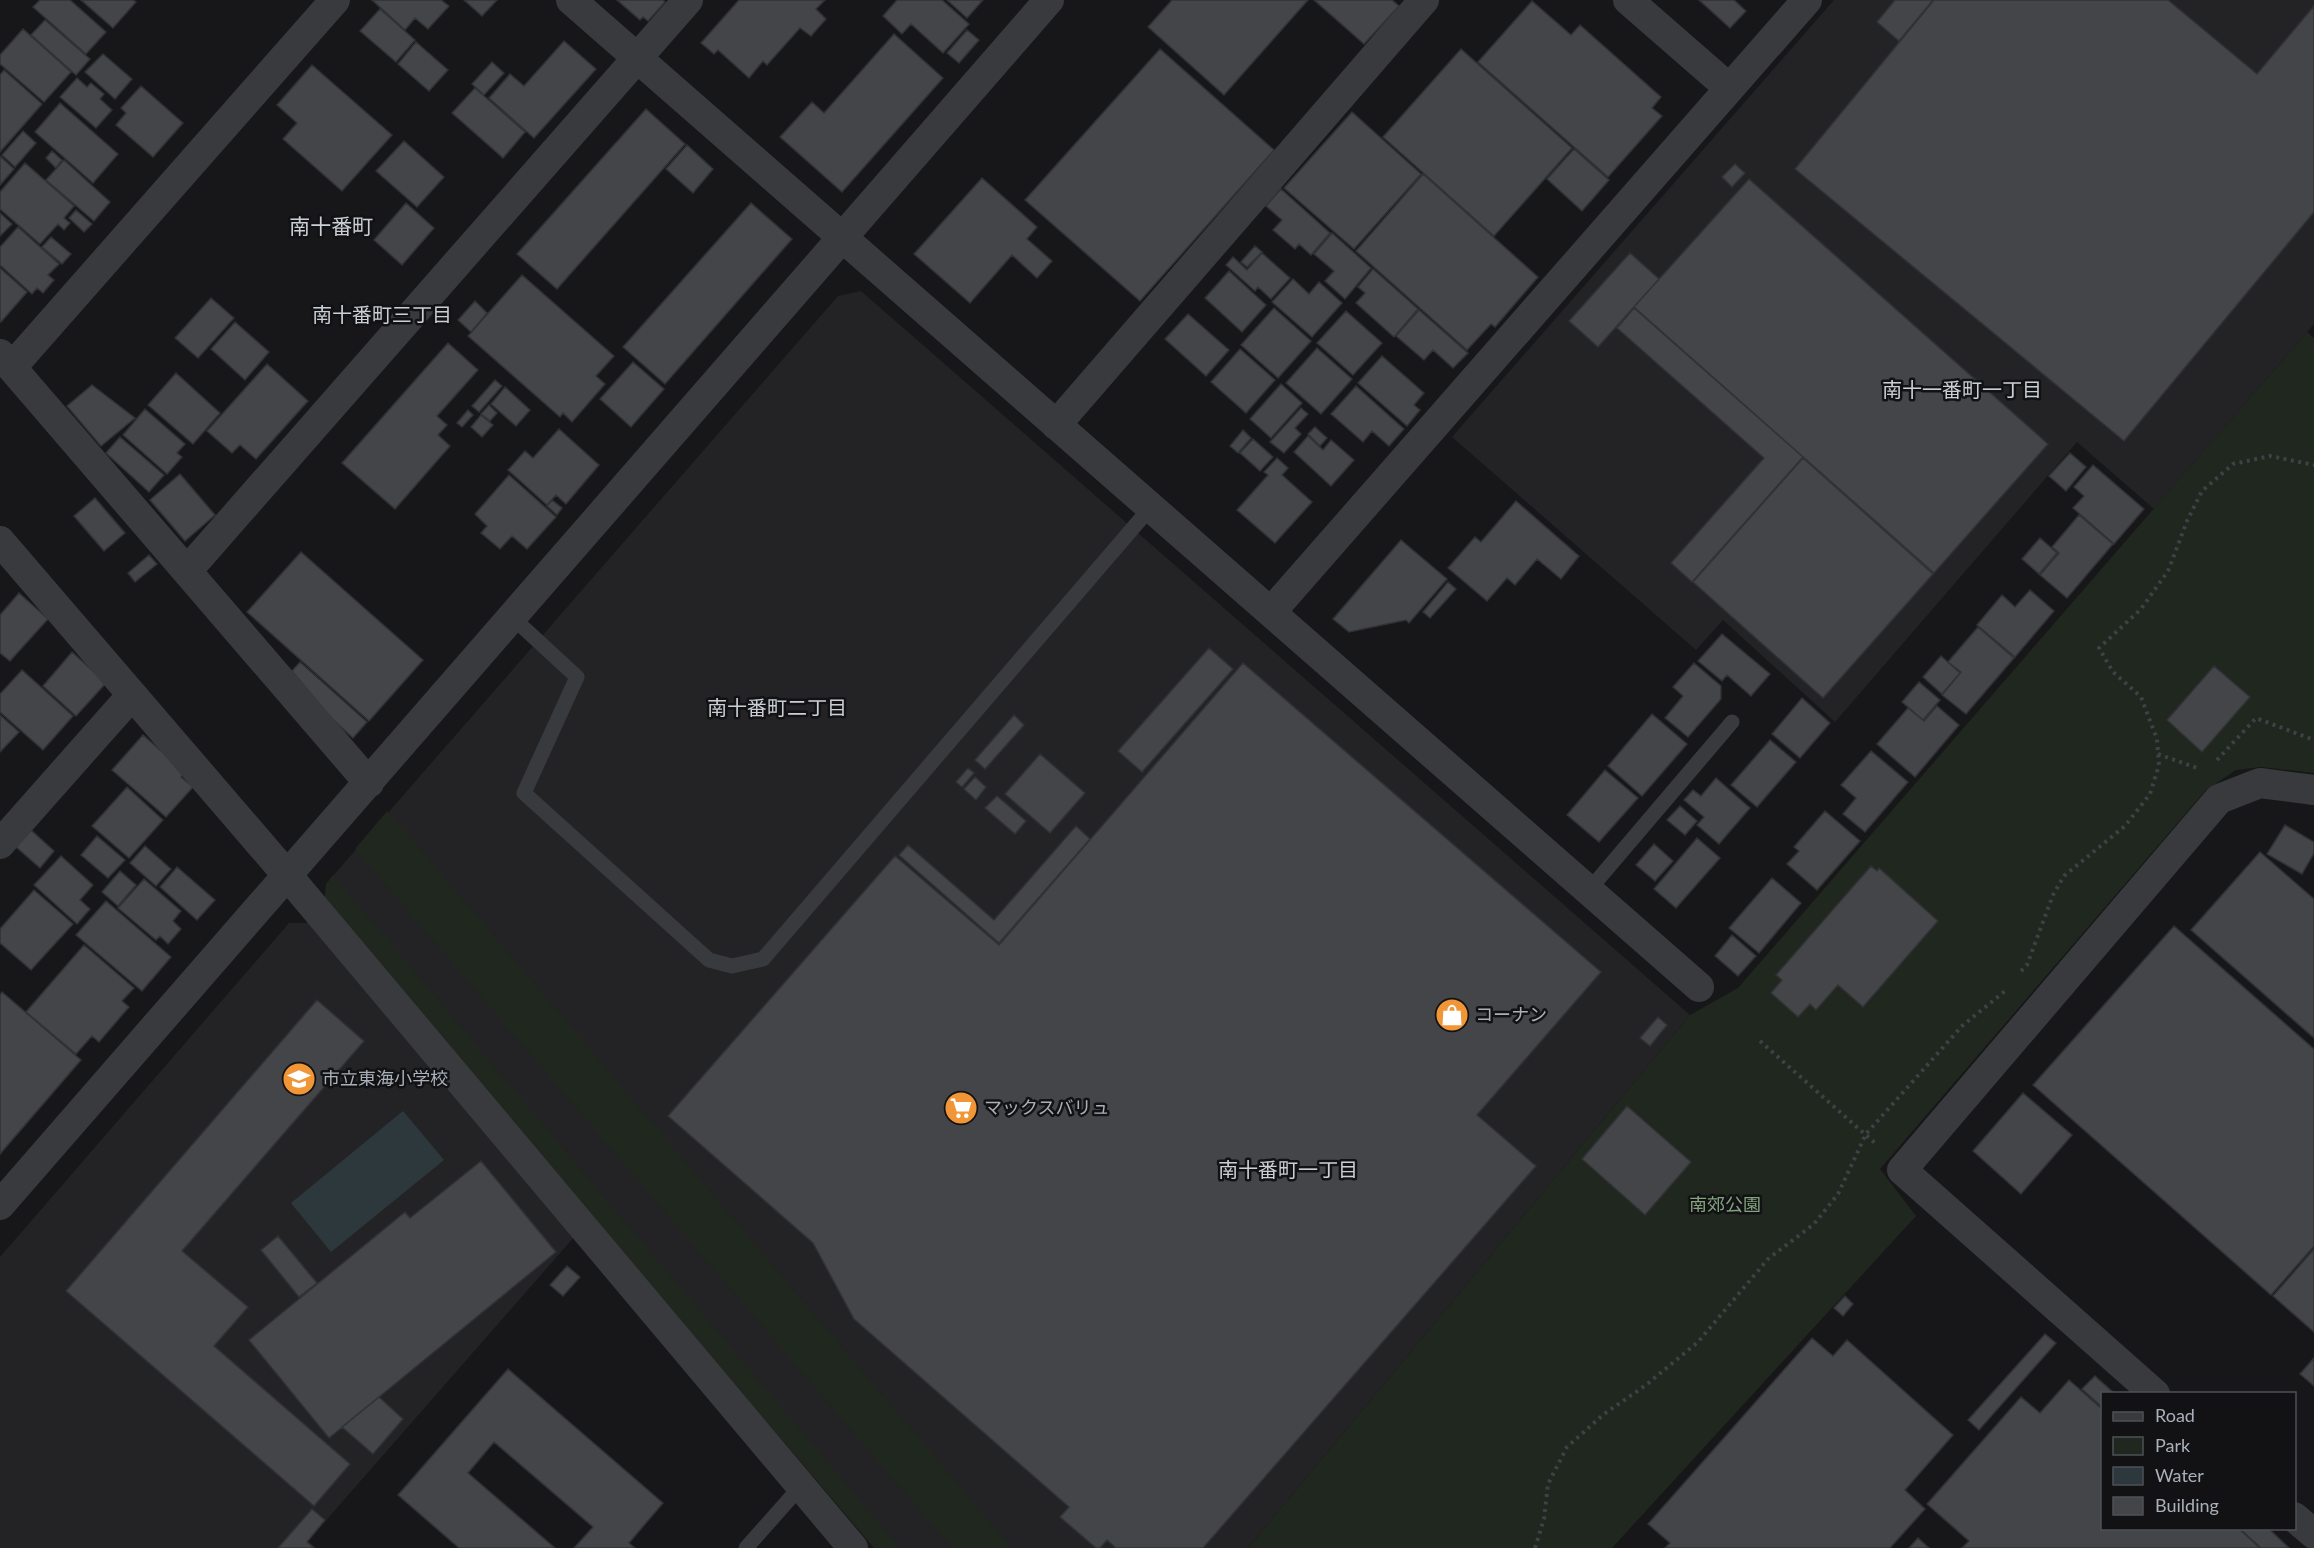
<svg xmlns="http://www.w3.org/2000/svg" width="2314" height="1548" font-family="Lato,'Noto Sans JP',sans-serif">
  <rect width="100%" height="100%" fill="#171719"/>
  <path fill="#232326" d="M1834,0H2314V324L2154,509L2077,442L1835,722L1723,620L1696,650L1452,437Z
    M861,291L1690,1015L1248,1548H874L326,884L838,296Z
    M289,923H312L575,1236L308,1541L316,1548H0V1257Z"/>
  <path fill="#1f271f" d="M2307,332L2314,338V773L2261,767L2236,770L2206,790L1880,1169L1916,1216L1612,1548H1248L1690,1015L1738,988Z
    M387,811L401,826L1012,1548H952L355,849Z
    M333,875L900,1548H874L324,902L326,884Z"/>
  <path fill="#2d383d" d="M403,1111L444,1160L331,1252L291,1203Z"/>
  <path fill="#434549" stroke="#313235" stroke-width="1.5" d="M40,0H70L106,32L86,54L33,7Z
    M81,0H133L136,2L113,28Z
    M372,0H441L449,6L428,29L415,18L405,30Z
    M464,0H497L482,16Z
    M617,0H663L665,2L648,21L643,17L640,20Z
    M739,0H825L816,9L826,19L811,36L800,28L767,65L763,61L749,78L718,50L714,54L701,43Z
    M897,0H942L969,24L943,53L911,24L902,34L883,16Z
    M947,0H983L967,18Z
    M1172,0H1308L1224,95L1148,27Z
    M1314,0H1392L1399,6L1364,44Z
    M1699,0H1734L1746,11L1730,28Z
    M1895,0H1933L1899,41L1877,22Z
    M1934,0H2168L2257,74L2314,6V212L2124,441L1795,169Z
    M1532,1L1571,35L1580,25L1661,97L1652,108L1662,116L1608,177L1478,62Z
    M380,9L415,40L396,62L360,31Z
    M45,20L90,59L76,75L31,35Z
    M23,29L71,72L44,102L0,64V55Z
    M967,30L979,40L959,63L947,53Z
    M894,34L943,78L842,192L780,137L812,102L824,113Z
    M564,41L596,69L534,138L489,98L510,74L524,86Z
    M416,42L448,70L429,91L398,64Z
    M1160,49L1274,150L1140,301L1025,200Z
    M1461,49L1572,148L1494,236L1383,137Z
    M103,54L132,79L115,99L85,72Z
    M492,62L504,73L484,95L472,84Z
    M312,65L392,135L342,191L283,139L297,123L277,105Z
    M4,70L42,104L0,152V75Z
    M77,78L87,87L91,83L104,94L100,99L112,110L96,128L60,97Z
    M141,86L183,123L153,157L116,125L126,113L121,108Z
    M475,88L525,132L503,158L452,113Z
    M60,103L118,154L93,183L35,132Z
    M646,109L685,144L557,289L517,254Z
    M1352,112L1421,174L1354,249L1284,188Z
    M23,131L36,143L15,167L2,155Z
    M404,141L444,177L417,207L376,171Z
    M687,145L713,169L693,193L666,169Z
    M1574,149L1609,180L1582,211L1547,179Z
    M52,151L62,160L56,168L46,158Z
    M0,156L14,169L0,185Z
    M64,160L110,202L94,221L46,180Z
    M25,163L74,206L64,218L70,223L64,230L58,224L40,244L0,209V192Z
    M1735,164L1745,173L1732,187L1722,177Z
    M1423,174L1538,277L1495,327L1491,324L1467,350L1356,251Z
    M982,178L1037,227L1027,239L1052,261L1037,278L1012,255L970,303L914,254Z
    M1749,179L2048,444L1934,573L1634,307Z
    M1281,189L1330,233L1311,255L1299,244L1295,249L1273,230L1282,220L1266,206Z
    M406,203L434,228L402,265L374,240Z
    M751,203L792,239L665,384L623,347Z
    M76,210L92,224L84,232L69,218Z
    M0,213L12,224L0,236Z
    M18,227L59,264L48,275L54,280L43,293L37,288L32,294L0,265V247Z
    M1332,233L1371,268L1345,299L1325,281L1334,271L1314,254Z
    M51,237L71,254L62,264L42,247Z
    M1255,246L1262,252L1247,267L1241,262Z
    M1262,253L1290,278L1271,299L1258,287L1255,291L1226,265L1233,257L1247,270Z
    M1630,253L1659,279L1598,347L1569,321Z
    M0,268L27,292L1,322H0Z
    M1373,269L1418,309L1394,337L1356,303L1365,293L1358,287Z
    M1229,271L1266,305L1242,332L1205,298Z
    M522,275L614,356L596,376L605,384L572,422L563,413L560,417L468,336Z
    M1293,279L1309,294L1319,282L1342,303L1312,337L1272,302Z
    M211,298L234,318L198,358L175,338Z
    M475,301L487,313L471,332L458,320Z
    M1274,308L1311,341L1278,378L1241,345Z
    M1634,308L1803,457L1692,582L1671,563L1764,458L1617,328Z
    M1419,310L1468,353L1453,368L1433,350L1424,360L1396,336Z
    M1346,311L1382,343L1353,375L1317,343Z
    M1188,314L1229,350L1206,376L1165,339Z
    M235,322L269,352L245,380L211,349Z
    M448,343L478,370L437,416L447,425L438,435L450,446L395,509L342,463Z
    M1317,348L1352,379L1321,414L1286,383Z
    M1240,349L1275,380L1246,413L1211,382Z
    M1382,356L1424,393L1414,405L1420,410L1407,426L1358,383Z
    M633,362L664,389L631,427L600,399Z
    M267,364L308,401L256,459L240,445L232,453L207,431Z
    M176,373L220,413L193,444L148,405Z
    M495,380L502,386L479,412L472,406Z
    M1281,384L1302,403L1271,438L1250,419Z
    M92,385L135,418L101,446L67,406Z
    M1356,386L1404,429L1389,446L1372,431L1363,442L1331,414Z
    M505,387L530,410L516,426L491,404Z
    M489,405L497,413L490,421L481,414Z
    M1301,408L1308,414L1295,428L1301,434L1284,453L1270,442Z
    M145,409L185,444L177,453L182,457L167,474L123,435Z
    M468,410L473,415L462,427L457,423Z
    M481,415L493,425L482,437L471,427Z
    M1315,427L1327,438L1320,446L1308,434Z
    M559,429L599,465L566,504L556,495L547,505L508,470L525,451L533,458Z
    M1243,430L1251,438L1238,453L1230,446Z
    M1308,436L1323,450L1331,440L1354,460L1331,486L1294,452Z
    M120,437L164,475L149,492L106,453Z
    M1253,439L1273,457L1260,471L1240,453Z
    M2070,453L2086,467L2066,491L2049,476Z
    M1277,458L1288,468L1282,475L1312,502L1275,543L1237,510L1268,475L1264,472Z
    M1803,458L1933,574L1823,698L1693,582Z
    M2093,465L2144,509L2114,544L2073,508L2084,496L2074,487Z
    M180,474L215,515L185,541L150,500Z
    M509,475L556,517L527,549L512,536L500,549L481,533L487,526L475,514Z
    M95,498L125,533L104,551L74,516Z
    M552,500L562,508L557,515L547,506Z
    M1516,501L1579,556L1561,579L1537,559L1515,585L1507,578L1487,601L1448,568L1475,537L1481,542Z
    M2079,515L2113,544L2067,598L2040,575L2059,553L2052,547Z
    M2040,538L2057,553L2039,574L2022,559Z
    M1401,540L1447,579L1409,623L1406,620L1349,632L1333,619Z
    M301,552L423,660L369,721L247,612Z
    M149,555L157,564L135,582L128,573Z
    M1448,582L1456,589L1430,618L1423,612Z
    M2030,590L2054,611L2015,657L1977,625L2002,595L2015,607Z
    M19,593L48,619L10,661L0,653V615Z
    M1978,627L2014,658L1966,714L1942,695L1961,672L1948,662Z
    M1722,634L1770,674L1751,696L1727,675L1722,681L1698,661Z
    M1209,648L1233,669L1142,772L1118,751Z
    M72,652L106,683L76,716L43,686Z
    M1941,656L1960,673L1942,694L1923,677Z
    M300,662L367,722L353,738L328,715L292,671Z
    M1243,663L1601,972L1477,1115L1536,1166L1203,1548H1116L1107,1540L1100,1548H1096L1060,1517L1069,1507L854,1319L813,1243L668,1116L895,856L999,945Z
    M1694,663L1721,686V699L1688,737L1665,718L1683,696L1673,687Z
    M2214,666L2250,697L2202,752L2167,720Z
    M22,670L73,716L43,750L0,712V694Z
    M1919,682L1940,700L1923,720L1902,702Z
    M1802,698L1830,723L1800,758L1772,734Z
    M1937,706L1959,725L1915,777L1877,744L1908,708L1924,721Z
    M1652,714L1687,744L1642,796L1608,766Z
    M0,715L19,732L0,752Z
    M1014,715L1024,725L985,769L975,760Z
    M143,735L185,772L181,777L193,787L166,817L112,770Z
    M1770,740L1796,762L1757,807L1731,785Z
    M1871,751L1908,782L1865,832L1843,814L1856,798L1841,785Z
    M1040,754L1085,793L1050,833L1005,794Z
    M968,768L974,773L962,787L956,782Z
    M1605,770L1638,798L1599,842L1567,815Z
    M975,777L986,787L976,800L964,789Z
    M1716,778L1750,808L1719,844L1697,825L1704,817L1684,800L1693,790L1701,796Z
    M127,787L163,820L129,858L92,826Z
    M997,796L1026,821L1015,834L985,808Z
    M1680,806L1697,821L1685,835L1667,820Z
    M1825,811L1860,841L1817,890L1787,864L1799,851L1794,847Z
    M2285,825L2314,842V853L2302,874L2267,854Z
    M1076,826L1090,839L999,943L899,855L908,845L994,920Z
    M31,830L54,851L40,868L16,847Z
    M97,836L125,860L108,878L81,855Z
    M1697,838L1720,858L1676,908L1654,889Z
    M1654,844L1673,861L1655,881L1636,865Z
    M145,846L171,869L156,886L130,863Z
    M2260,852L2314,899V1038L2191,930Z
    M61,856L93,885L80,900L90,909L77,924L34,885Z
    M1871,866L1877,871L1879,868L1938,921L1863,1007L1838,985L1816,1010L1810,1004L1798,1017L1771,993L1782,980L1776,975Z
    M177,867L215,900L197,920L160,887Z
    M120,871L136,885L118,906L102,892Z
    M1772,878L1801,903L1759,953L1729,928Z
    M144,879L181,911L173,921L181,929L168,944L160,936L156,940L118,908Z
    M34,890L73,924L31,970L0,943V929Z
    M106,901L171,957L142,991L76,935Z
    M2174,926L2314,1049V1246L2271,1295L2033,1085Z
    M1732,935L1756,956L1738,976L1715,956Z
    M84,945L134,988L122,1001L129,1007L99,1042L92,1036L76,1054L26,1012Z
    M2,992L81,1060L0,1154V995Z
    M317,1000L364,1041L182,1251L248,1307L214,1346L350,1464L314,1506L66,1291Z
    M1658,1017L1667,1025L1650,1046L1640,1038Z
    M2023,1093L2072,1135L2021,1194L1973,1151Z
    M1627,1106L1691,1162L1645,1215L1582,1159Z
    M481,1161L556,1252L329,1438L249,1340L405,1212L410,1218Z
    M278,1236L317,1283L299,1297L261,1250Z
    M2314,1249V1332L2273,1296Z
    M567,1266L580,1277L563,1296L550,1285Z
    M1845,1296L1853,1304L1843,1316L1834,1308Z
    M2045,1334L2056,1343L1979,1430L1968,1420Z
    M1812,1338L1833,1356L1847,1340L1953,1435L1905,1490L1925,1509L1890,1548H1665L1670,1543L1648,1524Z
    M2314,1358V1386L2300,1374Z
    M508,1369L663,1503L629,1543L635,1548H574L593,1527L494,1442L468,1473L555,1548H459L398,1495Z
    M2095,1376L2115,1394H2102V1407L2082,1389Z
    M2069,1380L2102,1409V1528H2238L2260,1548H1962L1969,1541L1927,1504L2021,1397L2040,1413Z
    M379,1397L403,1419L373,1454L342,1427Z
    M312,1509L325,1520L307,1542L314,1548H278Z
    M2239,1528H2268L2289,1548H2261Z
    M1918,1538L1929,1548H1909Z"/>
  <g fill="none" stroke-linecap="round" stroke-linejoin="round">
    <path stroke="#3e4145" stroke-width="4" stroke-dasharray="3 4.5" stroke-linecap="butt" d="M2158,754L2200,769
      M2217,760L2256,718L2314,740
      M2021,971L2027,965L2053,895L2064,876L2125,826L2150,794L2159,765L2157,739L2141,697L2113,672L2099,648L2141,609L2168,571L2187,521L2202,491L2233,464L2270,456L2314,465
      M1760,1041L1876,1144
      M1535,1548L1544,1519L1548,1484L1567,1447L1604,1414L1646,1385L1698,1342L1768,1259L1814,1224L1838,1194L1866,1134L1962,1026L2005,991"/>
    <path stroke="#383a3e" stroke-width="15" d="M513,618L577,677L524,793L709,960L732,966L763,959L1151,507
      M1589,890L1732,722
      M746,1548L801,1486"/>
    <path stroke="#383a3e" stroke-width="30" d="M571,0L1699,987
      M1628,0L1729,88
      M0,354L369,783
      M12,367L335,0
      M1056,425L1424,0
      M0,541L287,875L853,1548
      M187,571L688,0
      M1271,612L1807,0
      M0,844L132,695
      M0,1205L1049,0
      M2155,1394L1902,1170L2219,799L2260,783L2314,790
      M2294,1517L2314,1534"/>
  </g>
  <defs>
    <symbol id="shop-disc" viewBox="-11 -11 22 22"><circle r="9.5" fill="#f19637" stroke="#121214"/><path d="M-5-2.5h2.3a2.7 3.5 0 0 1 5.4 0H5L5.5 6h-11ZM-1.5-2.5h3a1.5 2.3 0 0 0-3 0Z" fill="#fff"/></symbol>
    <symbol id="school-disc" viewBox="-11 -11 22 22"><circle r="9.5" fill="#f19637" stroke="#121214"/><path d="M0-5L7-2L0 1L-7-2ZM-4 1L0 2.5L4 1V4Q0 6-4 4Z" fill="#fff"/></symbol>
    <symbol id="supermarket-disc" viewBox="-11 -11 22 22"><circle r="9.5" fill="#f19637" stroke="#121214"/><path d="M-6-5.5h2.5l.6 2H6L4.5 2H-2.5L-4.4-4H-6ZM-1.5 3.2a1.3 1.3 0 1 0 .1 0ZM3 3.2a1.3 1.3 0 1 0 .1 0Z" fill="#fff"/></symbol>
  </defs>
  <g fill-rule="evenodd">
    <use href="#shop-disc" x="1433" y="996" width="38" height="38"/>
    <use href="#school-disc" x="280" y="1060" width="38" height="38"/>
    <use href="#supermarket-disc" x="942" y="1089" width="38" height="38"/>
  </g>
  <g text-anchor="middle" stroke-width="5" stroke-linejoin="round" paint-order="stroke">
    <g font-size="18" fill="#a9b0b9" stroke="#121214" text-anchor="start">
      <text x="1475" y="1021">コーナン</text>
      <text x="322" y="1085">市立東海小学校</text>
      <text x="984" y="1114">マックスバリュ</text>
    </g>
    <g font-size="18" fill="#84a480" stroke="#121214">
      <text x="1725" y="1211">南郊公園</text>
    </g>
    <g font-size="20" fill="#cacfd5" stroke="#121214">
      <text x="382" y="322">南十番町三丁目</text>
      <text x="1962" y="397">南十一番町一丁目</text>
      <text x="777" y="715">南十番町二丁目</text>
      <text x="1288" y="1177">南十番町一丁目</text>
    </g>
    <g font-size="21" fill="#cacfd5" stroke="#121214">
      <text x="331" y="234">南十番町</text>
    </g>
  </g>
  <rect x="2101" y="1392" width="195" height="138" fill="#121214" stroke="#4e5156" stroke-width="1.5"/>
  <rect x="2113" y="1412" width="30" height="9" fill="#383a3e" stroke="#4e5156" stroke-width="1.5"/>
  <text x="2155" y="1422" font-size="18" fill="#a9b0b9">Road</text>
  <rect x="2113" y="1437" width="30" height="18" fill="#1f271f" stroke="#4e5156" stroke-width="1.5"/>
  <text x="2155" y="1452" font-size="18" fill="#a9b0b9">Park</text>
  <rect x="2113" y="1467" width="30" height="18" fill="#2d383d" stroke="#4e5156" stroke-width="1.5"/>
  <text x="2155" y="1482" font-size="18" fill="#a9b0b9">Water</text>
  <rect x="2113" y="1497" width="30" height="18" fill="#434549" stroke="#4e5156" stroke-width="1.5"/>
  <text x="2155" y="1512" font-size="18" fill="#a9b0b9">Building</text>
</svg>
